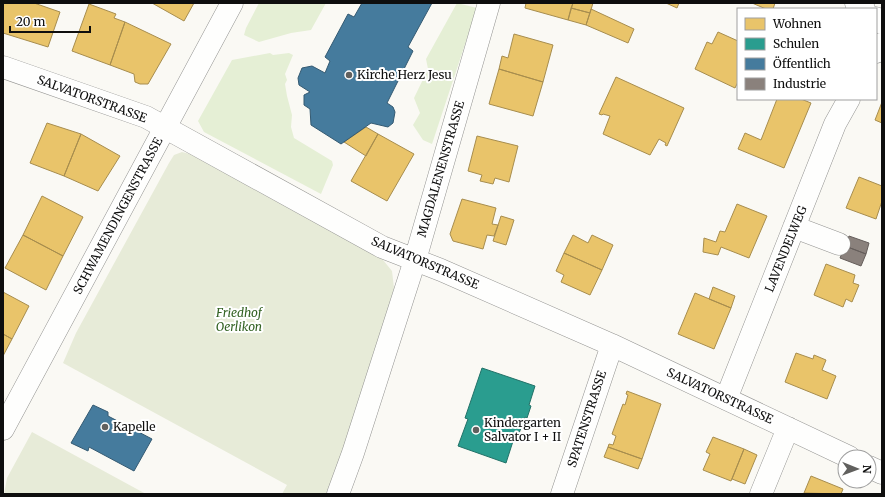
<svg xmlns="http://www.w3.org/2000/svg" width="885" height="497" font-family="Merriweather,serif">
  <rect width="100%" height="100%" fill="#faf9f4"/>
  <path fill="#e5efd5" d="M259,3H326L311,30L291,33L259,42L244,35L246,28Z
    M457,3L477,8L432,144L423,140L413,125L420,113L414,98L428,69L426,59Z
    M270,53L273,55L289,53L293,55L285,74L287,80L285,84L287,96L292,115L291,127L294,138L332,161L333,165L321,194L204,132L198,121L232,60Z"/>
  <path fill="#e7ebd8" d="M182,152L190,154L383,260L392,271L394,288L389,307L329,494H282L287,485L63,363L76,333L169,163L174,155Z
    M32,432L146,494H4L7,478Z"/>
  <path fill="#e9c46a" stroke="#a78d4e" d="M3,3H34L60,12L48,47L3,33Z
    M152,3H194L184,21Z
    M526,3H573L568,20L525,8Z
    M573,3H593L590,13L571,8Z
    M666,3H679L677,8Z
    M752,3H775L773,9H766Z
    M89,4L116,14L114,18L125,22L110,65L72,51Z
    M571,8L590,13L586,25L568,20Z
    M591,9L634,29L628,43L586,25Z
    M125,22L171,44L148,84H140L135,82L134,74L110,65Z
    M718,32L738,41V82L735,88L695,69L707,42L712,44Z
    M514,34L553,45L543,82L499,69L502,56L508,58Z
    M499,69L543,82L533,116L489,104Z
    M616,77L684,108L667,146L665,145L666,143L659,139L650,155L603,134L610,116L603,114L602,115L599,114Z
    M777,99H801L811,103L784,168L738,149L745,133L761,140Z
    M882,102V123L875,120Z
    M47,123L81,134L64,176L30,163Z
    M366,127L378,134L366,156L344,142Z
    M81,134L120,156L98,191L64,176Z
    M378,134L414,154L387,201L351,181Z
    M477,136L518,146L509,182L495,178L493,184L480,181L482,175L468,171Z
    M859,177L882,186V201L876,219L846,208Z
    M42,196L83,217L63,256L23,235Z
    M462,199L496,208L492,224L498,225L494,236L487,235L483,249L453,241L450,234Z
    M737,204L767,216L749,258L721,247L718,255L703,252L704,238L716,242L720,231L725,232Z
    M501,216L514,220L506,245L493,241Z
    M23,235L63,256L46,290L5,268Z
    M573,235L588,243L592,235L613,245L602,270L564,253Z
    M564,253L602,270L590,295L561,282L564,275L556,271Z
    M826,264L855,275L853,283L859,285L852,302L846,299L843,307L814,295Z
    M713,287L735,296L731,308L709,299Z
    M3,292L29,306L12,339L3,334Z
    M695,293L731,308L714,349L678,334Z
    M3,334L12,339L3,356Z
    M796,353L813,359L814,355L826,360L822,370L836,376L827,399L785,382Z
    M627,391L661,404L642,459L608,447L609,444L613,445L616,436L612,434L623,404L625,405L628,395L626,394Z
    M713,437L744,449L731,481L703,470L710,454L706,452Z
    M608,447L642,459L638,469L604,457Z
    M744,449L757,455L745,484L732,479Z
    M811,476L843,489L841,494L804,493Z"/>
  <path fill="#2a9d8f" stroke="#227268" d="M482,368L535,386L529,405L531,406L527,418L525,417L518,436L515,435L506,463L458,446L468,419L465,418Z"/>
  <path fill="#457b9d" stroke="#345a72" d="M362,3H432L408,47L413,51L387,103L393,107L395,112L393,123L388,127L371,123L341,144L311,125L310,109L304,105V95L310,92L299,85L298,78L302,68L312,66L325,73L330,61L325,57L348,14L354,17Z
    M93,405L108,412V416L152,439L134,471L89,447L88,451L71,443Z"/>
  <path fill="#8a817c" stroke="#655e5b" d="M849,236L869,243L866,254L845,246Z
    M845,246L866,254L861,266L840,258Z"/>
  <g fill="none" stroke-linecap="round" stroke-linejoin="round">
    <defs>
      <path id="minor" d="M856,3L864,9
        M876,18L882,23
        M876,52L882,44
        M3,67L146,117L382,247L441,270L612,345L849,457
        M794,227L839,244
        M726,399L835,124L849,99
        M3,429L232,3
        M869,467L882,473
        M338,494L353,453L415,260L489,3
        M562,494L612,345
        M761,494L788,428"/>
    </defs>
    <use href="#minor" stroke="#949492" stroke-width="23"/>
    <use href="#minor" stroke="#fefefd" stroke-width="22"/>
  </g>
  <g fill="#61605e" stroke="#fff" stroke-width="1.5">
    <circle cx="349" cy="75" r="4"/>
    <circle cx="105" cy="427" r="4"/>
    <circle cx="476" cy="430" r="4"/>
  </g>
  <g text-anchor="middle" stroke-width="4" stroke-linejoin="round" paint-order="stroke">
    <g font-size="12" fill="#0e0e0e" stroke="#fff" text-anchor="start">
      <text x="357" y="79">Kirche Herz Jesu</text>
      <text x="484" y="427">Kindergarten<tspan x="484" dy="14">Salvator I + II</tspan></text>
      <text x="113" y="431">Kapelle</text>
    </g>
    <g font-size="12" fill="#0e0e0e" stroke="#fff">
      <text transform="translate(92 99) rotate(20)" y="4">SALVATORSTRASSE</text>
      <text transform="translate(441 169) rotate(-74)" y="4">MAGDALENENSTRASSE</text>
      <text transform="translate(118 216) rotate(-62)" y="4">SCHWAMENDINGENSTRASSE</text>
      <text transform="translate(786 249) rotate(-68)" y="4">LAVENDELWEG</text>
      <text transform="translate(425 263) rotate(23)" y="4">SALVATORSTRASSE</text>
      <text transform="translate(720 396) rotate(25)" y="4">SALVATORSTRASSE</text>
      <text transform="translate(587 419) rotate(-72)" y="4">SPATENSTRASSE</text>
    </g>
    <g font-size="12" font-style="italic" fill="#336223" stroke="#fff">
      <text x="239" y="317">Friedhof<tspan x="239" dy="14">Oerlikon</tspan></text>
    </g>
  </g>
  <rect width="885" height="497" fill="none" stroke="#0e0e0e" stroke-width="8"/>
  <rect x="737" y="8" width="140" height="92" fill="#ffffff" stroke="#9f9f9f"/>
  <rect x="745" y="18" width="20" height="12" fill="#e9c46a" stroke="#9f9f9f"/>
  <text x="773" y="28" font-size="12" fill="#0e0e0e">Wohnen</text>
  <rect x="745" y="38" width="20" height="12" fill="#2a9d8f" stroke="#9f9f9f"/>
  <text x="773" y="48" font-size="12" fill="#0e0e0e">Schulen</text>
  <rect x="745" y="58" width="20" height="12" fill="#457b9d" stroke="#9f9f9f"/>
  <text x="773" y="68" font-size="12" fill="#0e0e0e">Öffentlich</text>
  <rect x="745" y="78" width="20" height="12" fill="#8a817c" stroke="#9f9f9f"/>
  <text x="773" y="88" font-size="12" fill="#0e0e0e">Industrie</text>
  <g transform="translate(857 469) rotate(91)"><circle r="19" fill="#ffffff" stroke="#9f9f9f"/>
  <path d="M0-3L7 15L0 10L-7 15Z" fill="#61605e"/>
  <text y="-6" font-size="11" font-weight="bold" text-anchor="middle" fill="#0e0e0e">N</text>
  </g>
  <path d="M10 26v6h80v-6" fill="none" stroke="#0e0e0e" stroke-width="2"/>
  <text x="16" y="26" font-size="12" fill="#0e0e0e" stroke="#ffffff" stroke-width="3" paint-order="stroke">20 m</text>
</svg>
